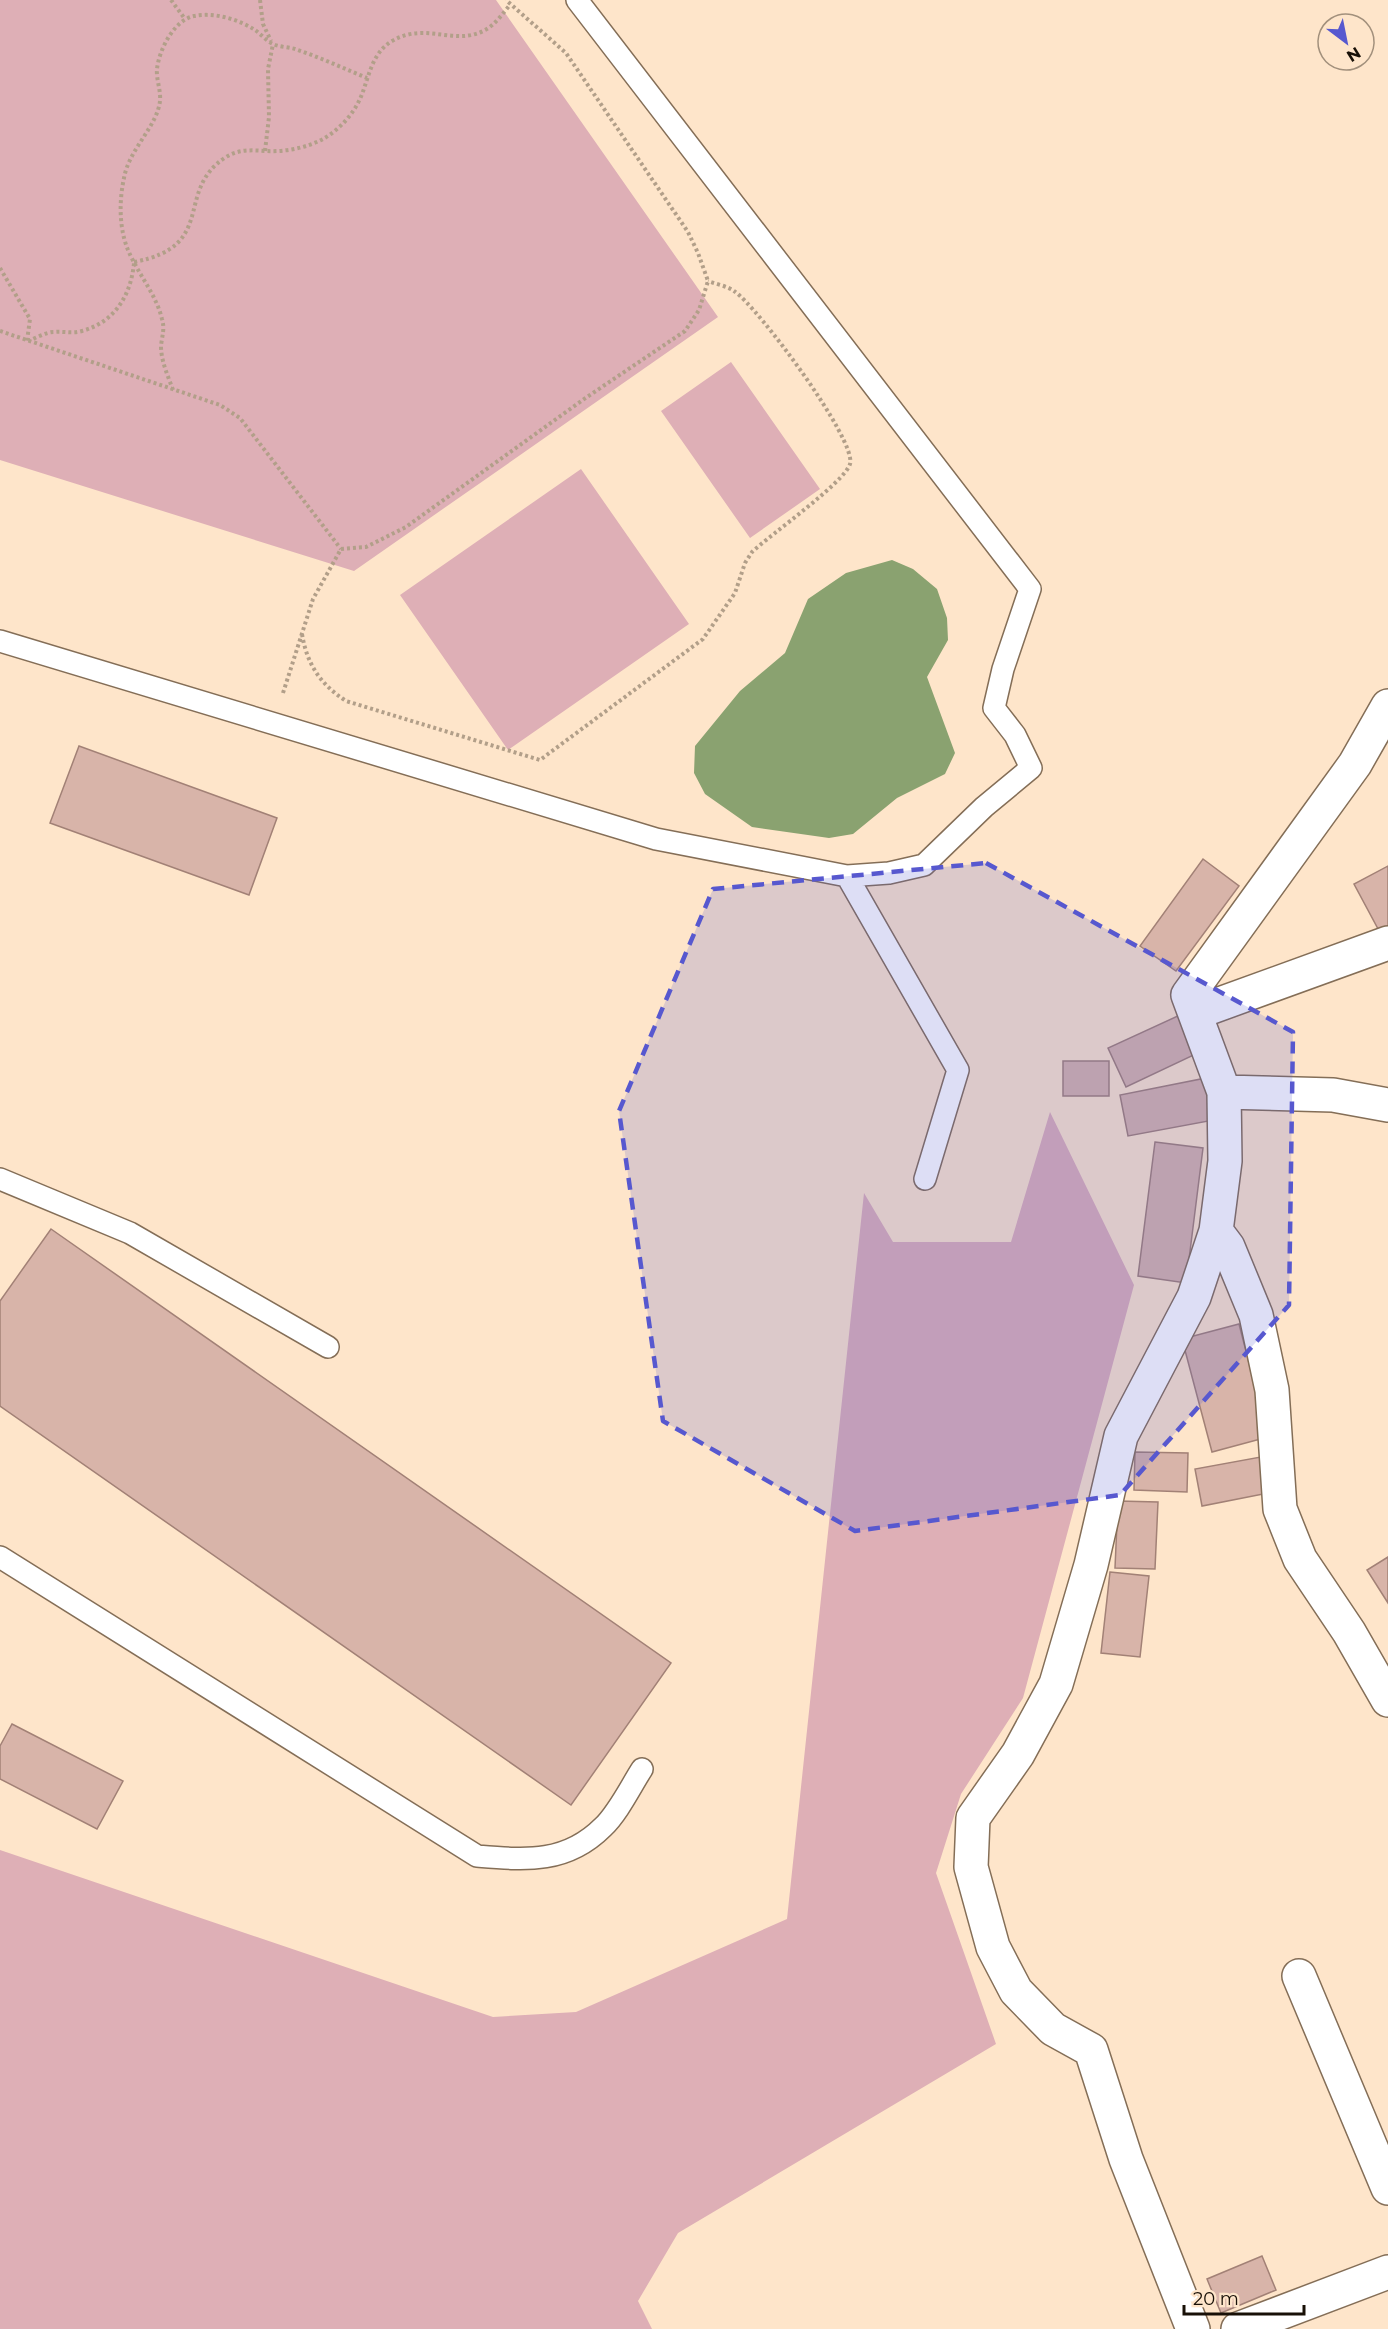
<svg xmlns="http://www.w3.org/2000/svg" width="1388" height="2329" font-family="Montserrat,sans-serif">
  <rect width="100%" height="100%" fill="#fee5ca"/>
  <path fill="#deafb6" d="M0,0H496L718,317L354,571L0,460Z
    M731,362L820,489L750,538L661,411Z
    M581,469L689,624L508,750L400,595Z
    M1050,1112L1134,1285L1023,1698L961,1794L936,1873L996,2044L678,2233L638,2301L652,2329H0V1850L493,2017L576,2012L787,1919L864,1193L893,1242H1011Z"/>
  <path fill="#8aa270" d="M892,560L913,569L937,589L947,618L948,640L927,677L955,753L945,774L897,798L853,834L829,838L752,827L705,794L694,773L695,746L740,691L785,653L808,599L846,573Z"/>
  <path fill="#d8b4a9" stroke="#a28176" stroke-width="1.5" d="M79,746L277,818L249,895L50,823Z
    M1203,859L1239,886L1176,971L1140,946Z
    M1388,866V938L1384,940L1354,884Z
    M1180,1015L1198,1053L1126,1087L1108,1048Z
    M1063,1061H1109V1096H1063Z
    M1206,1078L1214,1120L1128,1136L1120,1095Z
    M1155,1142L1203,1148L1186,1283L1138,1276Z
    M51,1229L671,1663L571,1805L0,1406V1301Z
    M1239,1324L1268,1437L1212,1452L1182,1339Z
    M1135,1452L1188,1453L1187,1492L1134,1490Z
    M1266,1456L1273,1492L1202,1506L1195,1469Z
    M1118,1501L1158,1502L1155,1569L1115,1568Z
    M1388,1557V1603L1367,1570Z
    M1110,1572L1149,1576L1140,1657L1101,1653Z
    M12,1724L123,1781L97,1829L0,1779V1746Z
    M1262,2256L1276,2290L1221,2313L1207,2279Z"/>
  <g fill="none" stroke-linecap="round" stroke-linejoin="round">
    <defs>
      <path id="lane" d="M0,641L656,839L847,876L889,873L924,865L984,807L1031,768L1015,735L994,708L1003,669L1030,589L577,0
        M847,876L958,1070L925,1179
        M0,1179L130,1233L328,1347
        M0,1557L477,1856C526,1860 566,1864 603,1827C618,1813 631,1786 642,1769"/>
      <path id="street" d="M1195,1013L1388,943
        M1224,1092L1333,1095L1388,1105
        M1216,1231L1228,1247L1256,1315L1272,1390L1280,1509L1300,1559L1349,1632L1388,1700
        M1299,1976L1388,2188
        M1193,2329L1126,2159L1091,2050L1053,2029L1016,1991L993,1947L971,1867L973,1818L1018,1754L1056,1684L1091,1565L1121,1436L1194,1297L1216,1231L1225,1161L1224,1092L1188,995L1355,764L1388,706
        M1238,2329L1388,2272"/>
    </defs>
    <use href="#lane" stroke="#846e57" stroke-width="24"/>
    <use href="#street" stroke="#846e57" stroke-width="36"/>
    <path stroke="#b29f89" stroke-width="4" stroke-dasharray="3 3" stroke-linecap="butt" d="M171,0L185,19
      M260,0L263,24L271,41
      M265,151L269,117L268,69L273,44
      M134,262C219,246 173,191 226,157C239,149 252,150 266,151C285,152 306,148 323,139C337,131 350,118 358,103C369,82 369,55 392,41C426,21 454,47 485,30C495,25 503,13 510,5
      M0,268L30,319L27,341
      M0,331L220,405L240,418L341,549
      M28,341C36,338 46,332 54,332C64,331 72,334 82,331C115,322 131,295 134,263
      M173,390C168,376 161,361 161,346C162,336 165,329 162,319C156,294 138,274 128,250C119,228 119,201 124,178C129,149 157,127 160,101C161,90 156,79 157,69C159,50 174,20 194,16C214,12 238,19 255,30C261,34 266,41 273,44C279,47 288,47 295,49C319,57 343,68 367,78
      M341,549L366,547L406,527L587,397L685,331L699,310L708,281L698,253L688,232L566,53L506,0
      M302,634C307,664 320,684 346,701L540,760L703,639L735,593L745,563L752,552C770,535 845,482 850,464C857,440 757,306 734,291C727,286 716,284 708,281
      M283,693L313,599L341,549"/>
    <use href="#lane" stroke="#fff" stroke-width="21"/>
    <use href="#street" stroke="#fff" stroke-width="33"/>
  </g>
  <path fill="#5758cf" fill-opacity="0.2" stroke="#5758cf" stroke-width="4.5" stroke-dasharray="12 8" stroke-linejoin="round" d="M986,863L1293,1032L1289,1305L1120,1495L855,1531L663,1421L619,1111L713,889Z"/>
  <g transform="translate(1346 42) rotate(148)"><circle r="28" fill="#fee5ca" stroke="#a2907c" stroke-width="1.5"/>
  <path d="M0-4.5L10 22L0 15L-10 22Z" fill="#5758cf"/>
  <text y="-9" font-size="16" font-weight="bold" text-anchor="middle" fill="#181007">N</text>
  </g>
  <path d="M1184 2305v9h120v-9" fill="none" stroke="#181007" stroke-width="3"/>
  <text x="1193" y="2305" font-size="18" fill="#181007" stroke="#fee5ca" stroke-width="4.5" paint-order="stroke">20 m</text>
</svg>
